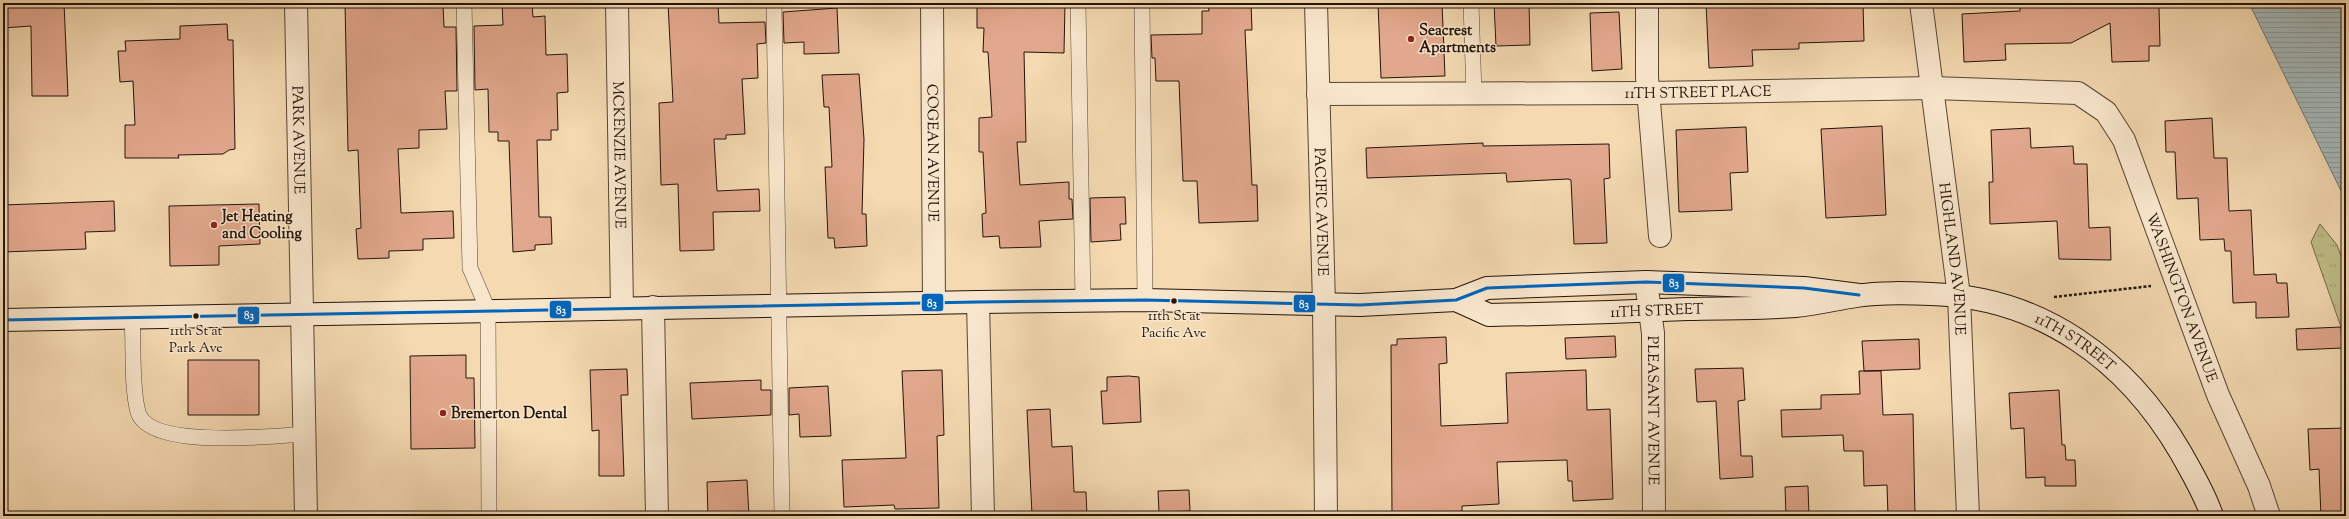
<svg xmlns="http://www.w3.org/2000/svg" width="2349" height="519" font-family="'Sorts Mill Goudy',serif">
  <defs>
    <pattern id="grass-tufts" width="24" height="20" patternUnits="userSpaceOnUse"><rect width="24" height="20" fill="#c0be88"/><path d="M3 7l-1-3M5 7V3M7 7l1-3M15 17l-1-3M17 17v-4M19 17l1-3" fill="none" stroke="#a5a274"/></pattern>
    <pattern id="water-rules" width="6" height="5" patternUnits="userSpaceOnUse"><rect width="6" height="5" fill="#a2b7b8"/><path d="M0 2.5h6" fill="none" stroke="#8b9c9d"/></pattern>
  </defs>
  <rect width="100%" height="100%" fill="#f4d9b1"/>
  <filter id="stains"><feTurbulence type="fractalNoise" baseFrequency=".005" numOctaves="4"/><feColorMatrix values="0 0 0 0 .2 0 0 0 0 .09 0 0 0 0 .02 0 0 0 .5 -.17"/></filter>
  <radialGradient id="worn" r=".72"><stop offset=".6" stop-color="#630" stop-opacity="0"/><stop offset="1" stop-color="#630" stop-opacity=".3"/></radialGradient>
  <path fill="url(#grass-tufts)" stroke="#726949" d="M2320,224L2337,245L2346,269V341L2311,242Z"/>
  <path fill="url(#water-rules)" stroke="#707672" d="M2249,3H2346V201Z"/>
  <path fill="#e2a88d" stroke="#24140a" d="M3,3H64L68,96H32L31,26L3,28Z
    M345,3L443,4L444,27H456L457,91H445L447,129L419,130V148L398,149L401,213L453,211L454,238L423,239V250L389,251V258L358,259L356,229L361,228L358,150L348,151Z
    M668,3H718L719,23L765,22L766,43L757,44L758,78L742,79L745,134L726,135V139H714L717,191L759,189L760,211L713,212L714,250L680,251L678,184L661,185L659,103L673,102Z
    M1041,3H1065L1064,53L1024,52L1026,142H1017L1020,185L1069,182V199H1072L1073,219L1039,221L1041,247L1000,248L999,236L983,237L982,214L986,213L983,152H979V118L992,117L988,52H983L984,28H977V7L1041,5Z
    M1208,3H1251L1252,30H1245L1252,185H1257L1258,221L1199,223L1197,181H1183L1179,81H1156L1155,58H1152L1151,35L1202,34V11H1209Z
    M1378,3H1442L1445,76L1381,78Z
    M1494,3H1529L1530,45L1496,46Z
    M1706,3H1863L1864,41L1799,43V49L1752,50L1753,66L1709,68Z
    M2020,3H2151L2149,7H2159L2160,46H2149V61L2112,62L2110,23L2071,43L2005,44L2006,60L1964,62L1962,14L2020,11Z
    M502,4H532L533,17L545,16L546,55L567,54L568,92L557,93L558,130H551V140H537L539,217H551L552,244L535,245V250L513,252L509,141H498V132H489L488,89L475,90L474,26L503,25Z
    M837,8L839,53L804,54V42L784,43L783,12Z
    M1619,12L1622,69L1592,71L1590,13Z
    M227,24L228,40H233L235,149L229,150L223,154L178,155L179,158H125V125H135L133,81L120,82L118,51H126L125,41L180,39V26Z
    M859,74L864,139L862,214H866L867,246L835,248L834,238H828L825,167H832L829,107H824L822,75Z
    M2212,118L2214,158H2227L2229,211L2251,210L2254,275L2276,274L2277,283H2287L2289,317L2256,318V302L2233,303L2231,251H2225L2224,239L2200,240L2198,198L2177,199L2175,152H2166L2165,121Z
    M1882,126L1886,215L1826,218L1821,129Z
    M1746,127L1748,172L1730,173L1732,210L1679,212L1676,130Z
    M2030,128L2031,148L2073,146L2074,164H2087L2089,228L2110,227L2111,260L2059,259L2057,221L1990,224L1989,182H1993L1991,130Z
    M1483,143V146L1609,144L1610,178L1604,179L1607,243L1574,244L1571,180L1568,179L1507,182L1506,173L1367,178L1366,148Z
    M1125,197L1126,224H1120L1121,240L1091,242L1090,198Z
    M114,201L115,231L85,232L86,249L3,252V205Z
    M259,204L260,244L219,246V265L170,266L169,206Z
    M2341,327L2342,348L2297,350L2296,329Z
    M1615,336L1616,357L1566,359L1565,338Z
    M1446,337L1447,363L1439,364L1441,426L1508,423L1506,373L1586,370L1587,410L1610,409L1613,499L1573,501L1572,481H1568L1567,460L1497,462L1499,504L1462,506V516H1392L1391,345H1397V339Z
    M1919,339L1920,369L1864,371L1862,341Z
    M466,355V378H474L475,448L411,449L410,356Z
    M188,360H259V415H188Z
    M1743,368L1745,400L1738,401L1741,456H1752L1753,477L1720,479L1716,401L1697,402L1695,369Z
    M627,369L628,395H621L624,476H599V430L592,431L590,370Z
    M942,370L944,435L937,436L939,508L895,509L894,505L844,507L842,460L906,458L902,371Z
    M1859,371H1881L1883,415L1913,414L1915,516H1888L1887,485L1864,486L1863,451H1844L1843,435L1782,437L1781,410L1821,409V395L1860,394Z
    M1129,376L1139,377L1141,422L1103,424L1101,391H1107V377Z
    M761,380V390H771V415L692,419L690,383Z
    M828,386L831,436L800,437L799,414L789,415V388Z
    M2059,390L2062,445H2065L2066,460H2075L2076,486H2045V477L2026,478L2024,428L2011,429L2009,393Z
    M1050,409L1052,447L1072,446L1074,492H1086L1087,516L1032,515L1027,410Z
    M2346,428V516H2321L2319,469L2310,470L2308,429Z
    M747,480L749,515L708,516L707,482Z
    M1808,486L1809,516H1786L1785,487Z
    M1189,490L1190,511L1159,512L1158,491Z"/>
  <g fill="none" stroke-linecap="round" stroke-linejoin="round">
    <defs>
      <path id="service" d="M464,3L470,268L488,310L489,516
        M774,3L782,516
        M1078,3L1083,301
        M1142,3L1145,300
        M1471,3L1474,94
        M132,318C134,345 131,386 138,412C149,450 274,436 305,434"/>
      <g id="minor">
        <path id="s1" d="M296,3L306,516"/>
        <path id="s2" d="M617,3L622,308"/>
        <path id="s3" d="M932,3L934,303"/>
        <path id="s4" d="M1316,3L1324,305"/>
        <path d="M1647,3V77L1660,236"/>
        <path id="s5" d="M1921,3L1959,296L1968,516"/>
        <path id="s6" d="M1318,94L1648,93L1933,88L2078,93L2106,112L2124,140L2218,395L2259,486L2269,516"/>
        <path id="s7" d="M1646,282L1653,333L1654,516"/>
        <path d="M978,302L983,516"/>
        <path d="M653,307L657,516"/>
      </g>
      <path id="tertiary" d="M1324,305L1326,516"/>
      <g id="secondary">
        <path id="s8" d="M1456,300L1489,315C1555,314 1621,312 1687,309C1723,308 1759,309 1795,306C1816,304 1836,299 1856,296C1880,292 1907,293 1931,294C2041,297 2127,360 2181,453C2192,473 2205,494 2212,516"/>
        <path d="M3,320L978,302L1145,300L1360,305L1456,300L1487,288L1646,282L1804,288L1859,295"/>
      </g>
    </defs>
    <use href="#service" stroke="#584534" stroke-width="16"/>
    <use href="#minor" stroke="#584534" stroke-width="24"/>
    <use href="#tertiary" stroke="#584534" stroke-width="24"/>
    <use href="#secondary" stroke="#24140a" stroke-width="24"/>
    <path stroke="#24140a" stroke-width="2.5" stroke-dasharray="3 2" stroke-linecap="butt" d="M2054,297L2151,286"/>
    <use href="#service" stroke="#f8e6cc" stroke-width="15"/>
    <use href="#minor" stroke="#f8e6cc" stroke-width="22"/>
    <use href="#tertiary" stroke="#f8e6cc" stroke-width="22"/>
    <use href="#secondary" stroke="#f8e6cc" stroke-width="22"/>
    <defs>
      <path id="bus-1" d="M3,320L978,302L1145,300L1360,305L1456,300L1487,288L1646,282L1804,288L1859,295"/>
    </defs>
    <use href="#bus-1" stroke="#f8e6cc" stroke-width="6"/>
    <use href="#bus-1" stroke="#0065bd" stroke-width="3"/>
  </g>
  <g fill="#8f2418" stroke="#f8e6cc" stroke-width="1.5">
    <circle cx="1411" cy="39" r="4"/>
    <circle cx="214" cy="225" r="4"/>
    <circle cx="443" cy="413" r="4"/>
  </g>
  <g fill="#24140a" stroke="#f8e6cc" stroke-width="1.5">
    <circle cx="1174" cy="301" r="3.5"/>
    <circle cx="196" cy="316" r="3.5"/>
  </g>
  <g text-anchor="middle" stroke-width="3" stroke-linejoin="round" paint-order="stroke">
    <g font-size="14" fill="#24140a" stroke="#f8e6cc">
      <text x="1174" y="320">11th St at<tspan x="1174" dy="17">Pacific Ave</tspan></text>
      <text x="196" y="335">11th St at<tspan x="196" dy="17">Park Ave</tspan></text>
    </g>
    <g font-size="15" font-weight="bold" fill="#24140a" stroke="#f8e6cc" text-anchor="start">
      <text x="1419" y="35">Seacrest<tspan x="1419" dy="17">Apartments</tspan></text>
      <text x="222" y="221">Jet Heating<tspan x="222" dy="17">and Cooling</tspan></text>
      <text x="451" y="418">Bremerton Dental</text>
    </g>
    <g font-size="15" fill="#24140a" stroke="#f8e6cc">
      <text dy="5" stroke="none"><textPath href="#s6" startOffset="380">11TH STREET PLACE</textPath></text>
      <text dy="5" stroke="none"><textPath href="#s1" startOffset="137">PARK AVENUE</textPath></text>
      <text dy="5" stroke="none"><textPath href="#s3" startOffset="150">COGEAN AVENUE</textPath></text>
      <text dy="5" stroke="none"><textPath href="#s2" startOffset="152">MCKENZIE AVENUE</textPath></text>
      <text dy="5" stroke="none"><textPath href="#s4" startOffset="209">PACIFIC AVENUE</textPath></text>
      <text dy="5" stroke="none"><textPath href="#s5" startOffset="258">HIGHLAND AVENUE</textPath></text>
      <text dy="5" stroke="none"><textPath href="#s6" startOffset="995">WASHINGTON AVENUE</textPath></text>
      <text dy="5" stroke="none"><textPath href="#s8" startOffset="204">11TH STREET</textPath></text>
      <text dy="5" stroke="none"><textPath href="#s8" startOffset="634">11TH STREET</textPath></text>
      <text dy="5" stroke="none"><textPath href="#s7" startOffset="129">PLEASANT AVENUE</textPath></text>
    </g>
  </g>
  <g stroke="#f8e6cc" stroke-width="1.5">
    <rect x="1662" y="273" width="23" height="20" rx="4" fill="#0065bd"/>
    <rect x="921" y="293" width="23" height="19" rx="4" fill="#0065bd"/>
    <rect x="1293" y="294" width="23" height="19" rx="4" fill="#0065bd"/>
    <rect x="549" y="300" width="23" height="19" rx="4" fill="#0065bd"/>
    <rect x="237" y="306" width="23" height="19" rx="4" fill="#0065bd"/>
  </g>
  <g font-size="11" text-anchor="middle" font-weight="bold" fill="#fff">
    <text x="1674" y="287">83</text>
    <text x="932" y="307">83</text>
    <text x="1304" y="308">83</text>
    <text x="561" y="314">83</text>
    <text x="249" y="319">83</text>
  </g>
  <rect width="2349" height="519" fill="none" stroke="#f4d9b1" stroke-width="16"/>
  <rect x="4" y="4" width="2341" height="511" fill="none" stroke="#24140a" stroke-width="2"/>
  <rect x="8" y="8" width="2333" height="503" fill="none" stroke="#24140a"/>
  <rect width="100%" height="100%" filter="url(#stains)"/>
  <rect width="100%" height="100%" fill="url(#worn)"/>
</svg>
